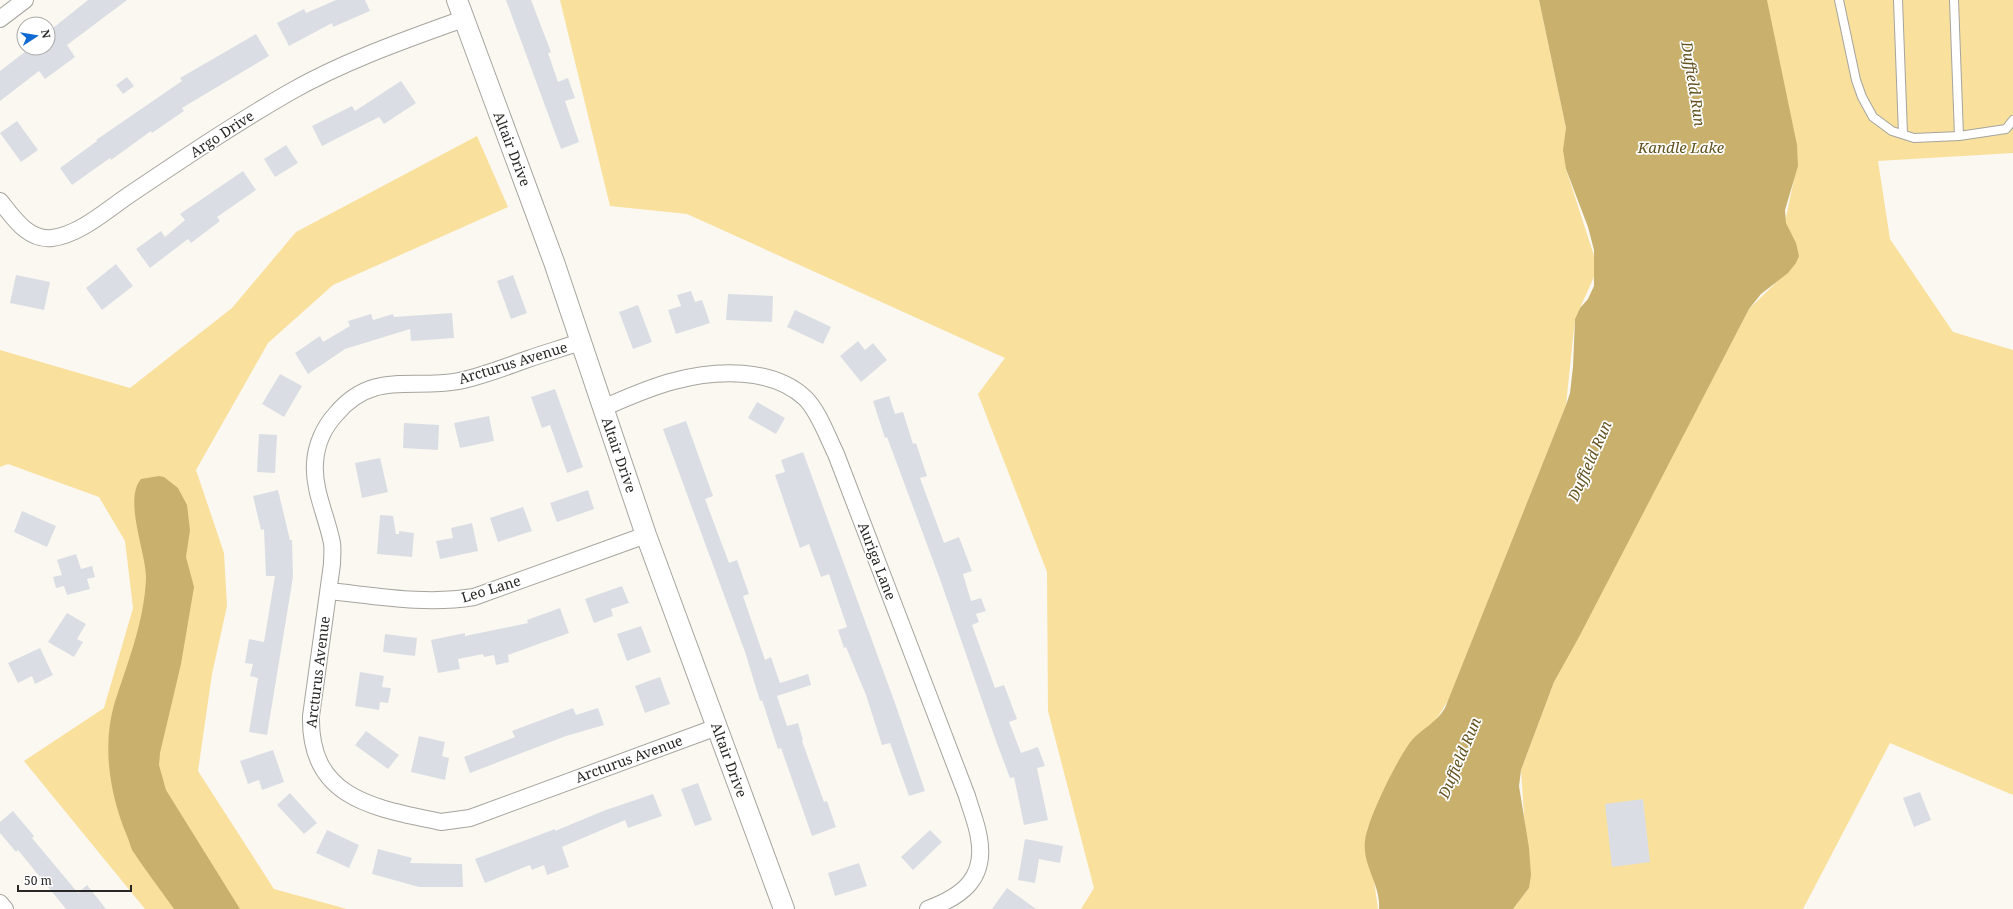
<svg xmlns="http://www.w3.org/2000/svg" width="2013" height="909" font-family="'Noto Serif',serif">
  <rect width="100%" height="100%" fill="#faf8f1"/>
  <path fill="#f9e09c" d="M560,0H1539L1566,128V169L1598,268L1575,319L1566,405L1449,699L1436,720L1405,751L1367,830L1378,909H1081L1094,888L1048,711L1047,572L978,394L1005,358L687,214L610,206Z
    M1765,0H2013V153L1878,161L1890,239L1953,332L2013,350V795L1890,743L1803,909H1513L1529,888L1521,770L1554,682L1749,309L1796,263L1785,222L1797,165Z
    M477,136L508,207L333,285L268,343L196,470L224,553L227,606L212,674L198,771L274,889L347,909H145L24,761L104,708L133,608L125,541L99,497L8,464L0,467V350L130,388L232,308L296,232Z"/>
  <path fill="#c9b06d" d="M1539,0H1767L1797,145L1798,166L1785,210L1786,223L1796,243L1799,256L1796,263L1788,273L1761,294L1749,309L1579,637L1554,682L1521,770L1519,786L1529,848L1531,875L1529,888L1513,909H1379C1381,885 1362,865 1365,841C1367,820 1398,757 1412,740C1423,728 1436,723 1445,708L1566,405L1570,393L1573,367L1575,319L1580,308L1588,299L1594,286V250L1588,227L1566,169L1563,150L1566,128Z
    M159,476L164,477L178,488L187,505L190,530L186,557L194,587L181,664L160,753L159,765L166,790L240,909H174C160,889 145,870 132,850C130,845 129,840 127,836C110,795 102,748 114,705C127,664 144,623 146,579C147,555 123,500 141,479Z"/>
  <path fill="#dadee4" d="M88,0H127L67,45L75,57L45,79L39,71L0,101V71L30,48H48V32Z
    M336,0H365L370,11L333,27L332,23L289,46L277,23L304,9L306,13Z
    M506,0H531L551,52L548,53L558,82L568,78L575,98L565,101L579,142L561,149Z
    M256,34L269,56L182,108L184,111L152,133L151,131L111,160L110,158L72,185L60,168L97,141L96,140L182,81L180,78Z
    M127,77L134,86L123,94L116,85Z
    M401,81L416,103L384,124L379,117L322,146L312,126L352,106L355,111Z
    M17,121L38,150L21,162L0,133Z
    M286,145L298,163L275,177L264,159Z
    M243,171L256,190L217,217L220,221L191,243L188,239L150,268L136,249L161,231L165,237L185,220L180,214Z
    M116,264L133,286L102,310L86,288Z
    M16,275L50,282L44,310L10,303Z
    M513,275L527,313L511,319L497,281Z
    M691,291L695,302L702,300L710,323L676,334L668,310L681,306L677,295Z
    M728,294L773,296L772,322L726,320Z
    M638,305L652,342L633,349L619,312Z
    M795,310L831,327L823,344L787,327Z
    M452,313L454,338L411,341L410,329L345,349L308,374L295,353L320,336L323,342L350,326L348,321L371,314L373,320L393,314L394,317Z
    M858,341L865,350L873,343L887,360L861,382L840,356Z
    M280,374L302,386L284,417L262,404Z
    M555,389L583,467L567,473L550,425L542,428L531,397Z
    M889,396L895,414L903,412L913,444L916,443L927,476L920,478L944,543L959,537L972,571L963,574L971,601L981,598L986,611L976,614L979,622L972,625L995,688L1004,685L1017,719L1009,722L1021,753L1038,747L1045,766L1037,768L1048,820L1024,825L1014,777L1010,778L996,741L941,582L887,437L885,438L873,401Z
    M757,402L785,418L776,434L748,418Z
    M489,416L494,441L460,448L454,423Z
    M686,421L713,496L705,499L729,563L737,560L749,594L743,596L765,660L771,657L780,683L808,674L811,685L777,696L787,726L798,723L803,740L802,741L824,802L827,801L836,827L812,836L781,748L778,749L762,700L760,701L745,652L663,429Z
    M404,423L439,425L438,450L403,448Z
    M259,434L277,435L275,473L257,472Z
    M803,452L895,703L925,791L909,796L890,743L882,745L866,695L846,647L844,648L838,630L847,627L829,574L821,577L809,544L800,548L775,475L785,472L781,460Z
    M380,458L388,492L362,498L355,463Z
    M278,490L290,540H292L293,577L267,735L249,732L258,678L250,676L253,664L245,663L249,639L264,642L275,576H266L264,529L261,530L253,496Z
    M588,490L594,509L557,522L550,503Z
    M523,507L532,531L498,542L490,518Z
    M22,511L56,526L47,547L14,532Z
    M380,515L393,516L396,534H399V531L414,533L412,557L377,554Z
    M472,523L478,551L440,559L436,541L453,538L451,528Z
    M76,554L81,569L92,566L95,577L87,579L90,589L67,595L64,586L56,588L53,577L62,575L57,560Z
    M622,586L629,603L611,609L613,616L594,623L585,599Z
    M560,608L569,633L508,655L509,662L496,665L494,655L484,657L483,654L458,659L460,669L438,673L431,640L465,633V636L528,623L527,620Z
    M67,613L86,624L77,639L83,642L74,657L48,642Z
    M641,626L651,652L627,661L617,634Z
    M385,634L417,638L415,656L383,652Z
    M40,648L53,675L35,684L32,676L18,683L8,663Z
    M360,672L384,676L382,687L391,688L388,703L380,702L379,710L355,706Z
    M660,677L670,704L645,713L635,686Z
    M573,708L576,715L598,708L604,725L566,736L470,773L464,757L515,737L512,731Z
    M366,731L399,755L388,769L355,745Z
    M419,736L445,742L442,756L449,758L445,780L411,772Z
    M273,750L284,782L262,790L259,780L248,784L240,761Z
    M698,783L712,820L695,826L681,789Z
    M1920,792L1931,820L1914,827L1903,798Z
    M290,793L317,823L304,834L277,805Z
    M653,794L662,816L628,828L625,820L562,847L569,867L547,875L544,865L532,870L530,865L485,883L475,859L555,829V831L603,811Z
    M1643,799L1650,862L1612,867L1605,804Z
    M13,811L34,836L32,838L78,893L87,885L106,909H66L18,850L16,852L0,833V822Z
    M327,830L359,845L349,868L316,853Z
    M930,830L942,842L913,870L901,857Z
    M1025,839L1063,846L1060,863L1039,859L1035,883L1018,880Z
    M378,849L412,858L410,863L462,864L463,887H419L372,874Z
    M859,863L867,886L835,896L828,873Z
    M1007,888L1036,909H992Z"/>
  <g fill="none" stroke-linecap="round" stroke-linejoin="round">
    <defs>
      <path id="service" d="M1839,0L1856,80L1862,97L1873,117L1892,131L1914,138L1959,136L2006,129L2013,120
        M1898,0L1903,134
        M1954,0L1959,136"/>
      <path id="minor" d="M0,19L25,0
        M0,201C13,217 28,241 52,238C80,235 109,208 132,193C184,158 236,123 290,92C344,61 405,40 463,19
        M580,342C563,348 545,353 528,359C505,367 483,376 459,381C411,390 373,370 336,414C324,427 316,445 315,463C313,490 327,517 332,543C333,550 332,557 332,564L311,716C309,800 376,808 441,822L470,818L717,727
        M603,408C626,398 650,387 674,381C715,370 772,367 805,398C818,410 828,438 836,454L967,796C971,810 977,824 979,838C986,878 963,896 928,909
        M329,591C377,596 426,605 474,597L646,535
        M0,903L5,909"/>
      <path id="tertiary" d="M457,0L554,262L646,535L784,909"/>
    </defs>
    <use href="#service" stroke="#a6a49e" stroke-width="10"/>
    <use href="#minor" stroke="#a6a49e" stroke-width="18"/>
    <use href="#tertiary" stroke="#a6a49e" stroke-width="22"/>
    <use href="#service" stroke="#fff" stroke-width="8"/>
    <use href="#minor" stroke="#fff" stroke-width="16"/>
    <use href="#tertiary" stroke="#fff" stroke-width="20"/>
  </g>
  <g text-anchor="middle" stroke-width="3.5" stroke-linejoin="round" paint-order="stroke">
    <g font-size="14" fill="#282725" stroke="#fff">
      <text transform="translate(222 134) rotate(-33)" y="5">Argo Drive</text>
      <text transform="translate(512 149) rotate(69)" y="5">Altair Drive</text>
      <text transform="translate(513 363) rotate(-17)" y="5">Arcturus Avenue</text>
      <text transform="translate(619 455) rotate(71)" y="5">Altair Drive</text>
      <text transform="translate(877 561) rotate(69)" y="5">Auriga Lane</text>
      <text transform="translate(491 589) rotate(-17)" y="5">Leo Lane</text>
      <text transform="translate(318 672) rotate(-83)" y="5">Arcturus Avenue</text>
      <text transform="translate(629 759) rotate(-20)" y="5">Arcturus Avenue</text>
      <text transform="translate(729 760) rotate(70)" y="5">Altair Drive</text>
    </g>
    <g font-size="15" font-style="italic" fill="#63521e" stroke="#fff">
      <text transform="translate(1693 84) rotate(81)" y="5">Duffield Run</text>
      <text x="1681" y="153">Kandle Lake</text>
      <text transform="translate(1590 461) rotate(-66)" y="5">Duffield Run</text>
      <text transform="translate(1460 758) rotate(-67)" y="5">Duffield Run</text>
    </g>
  </g>
  <g transform="translate(36 36) rotate(78)"><circle r="19" fill="#ffffff" stroke="#a9a9a8"/>
  <path d="M0-3L7 15L0 10L-7 15Z" fill="#0e69d2"/>
  <text y="-6" font-size="11" font-weight="bold" text-anchor="middle" fill="#282725">N</text>
  </g>
  <path d="M18 885v6h113v-6" fill="none" stroke="#282725" stroke-width="2"/>
  <text x="24" y="885" font-size="12" fill="#282725" stroke="#ffffff" stroke-width="3" paint-order="stroke">50 m</text>
</svg>
